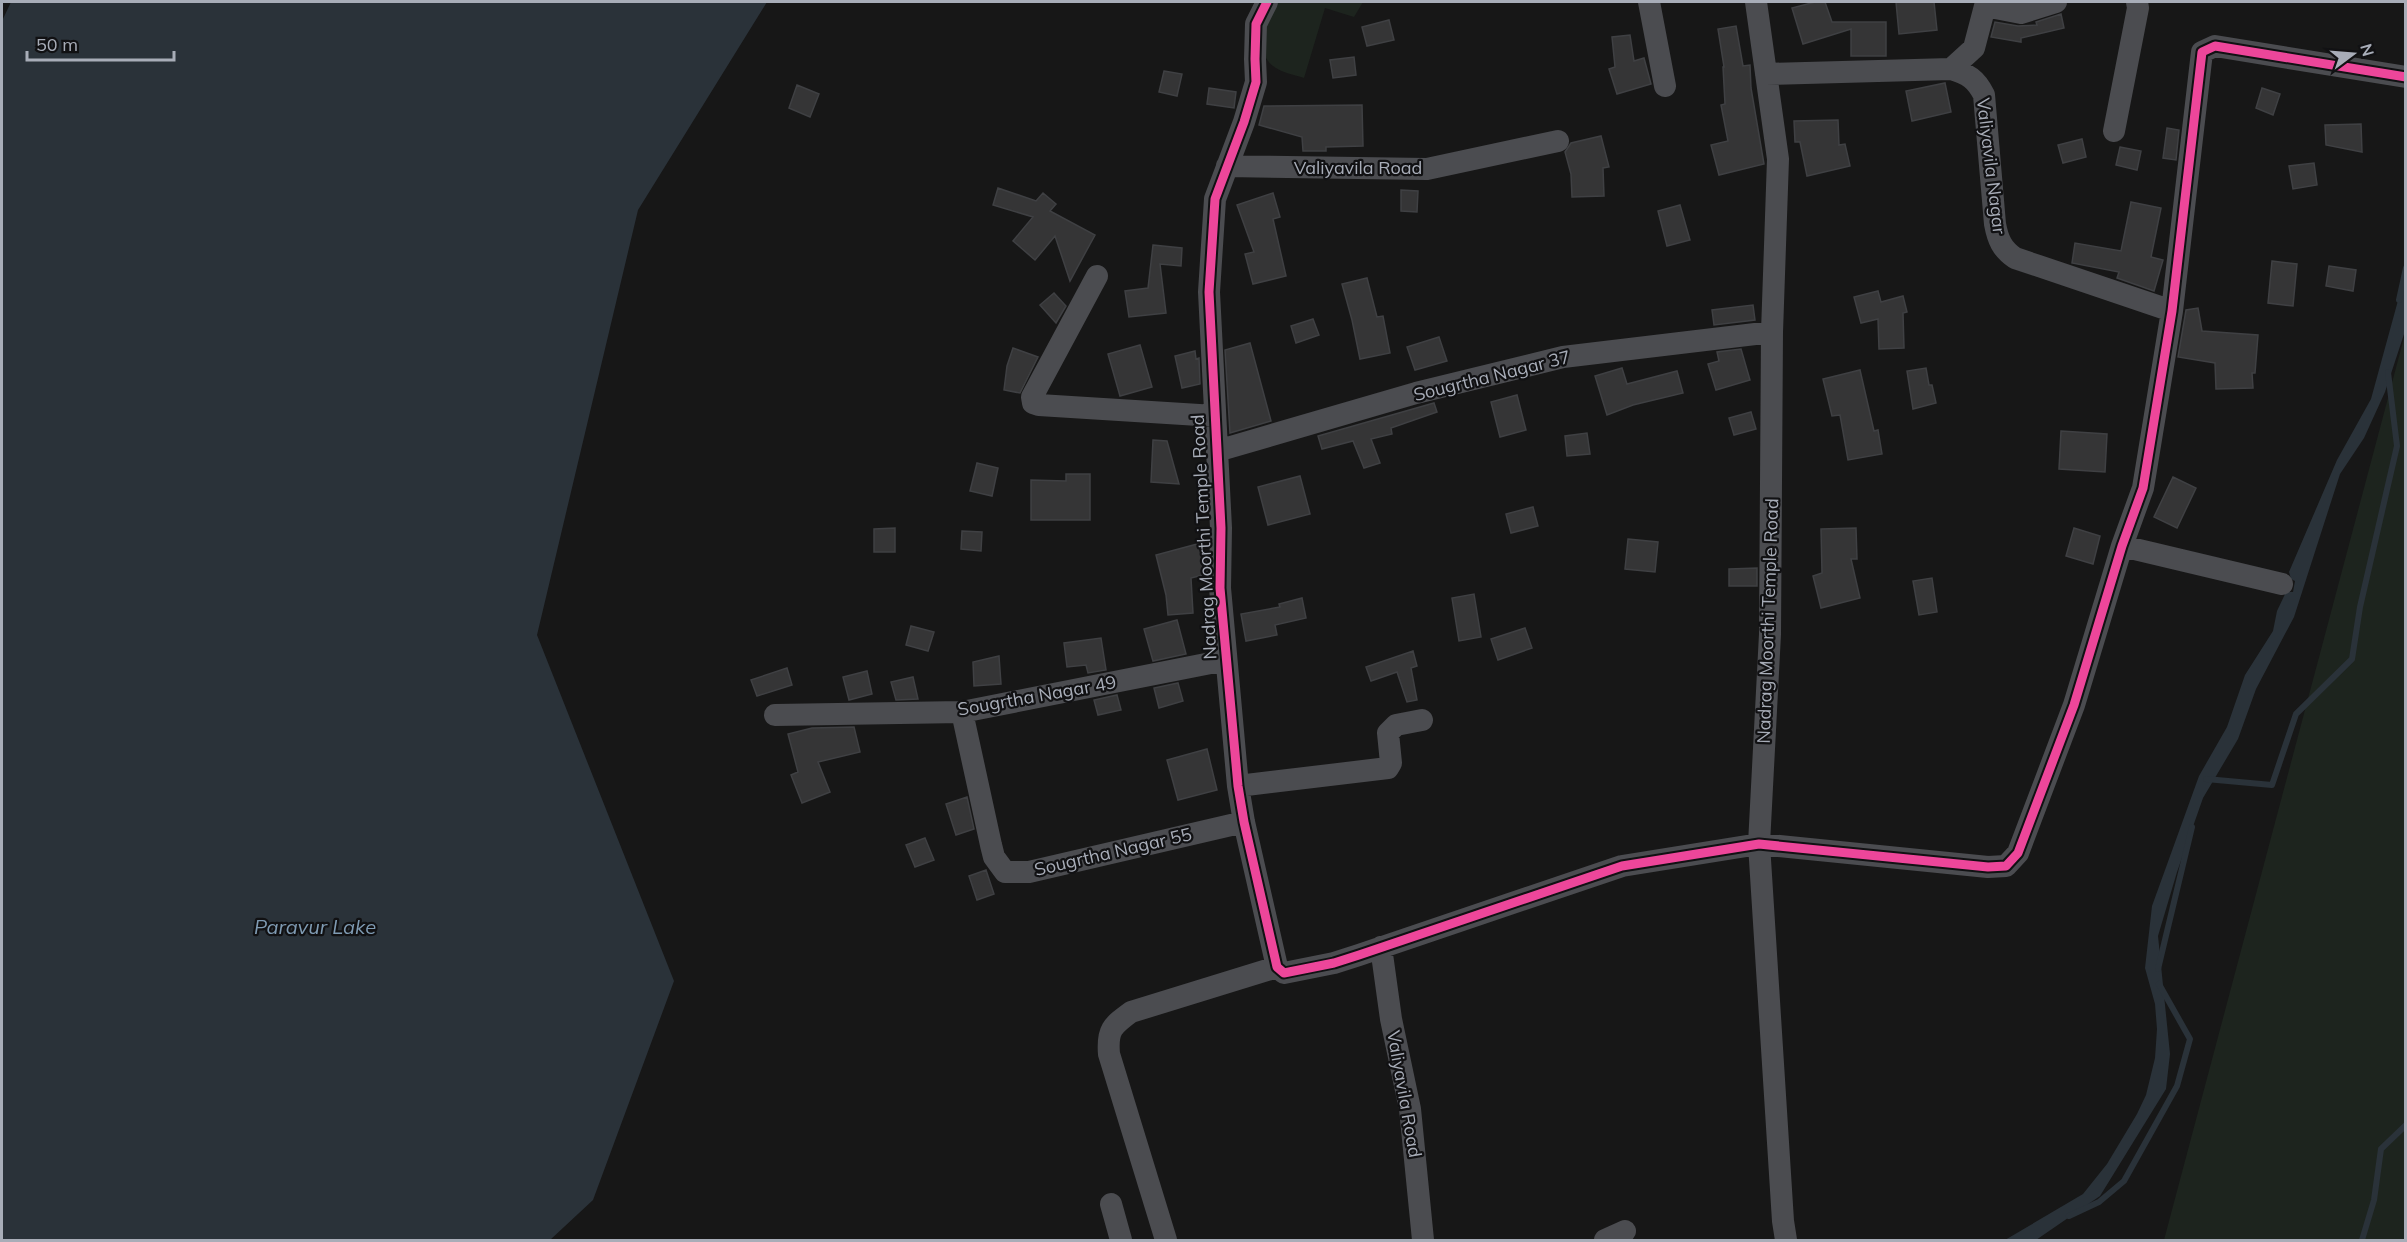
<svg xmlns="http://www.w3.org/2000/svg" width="2407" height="1242" font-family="Mulish,sans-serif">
  <rect width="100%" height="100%" fill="#171717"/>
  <path fill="#1d241e" d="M1277,2H1363L1354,17L1325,8L1304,78C1295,75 1280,72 1273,66C1251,48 1268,21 1277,2Z
    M2405,334V1238L2404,1240H2164Z"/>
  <path fill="#2a3239" d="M11,2H767L638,210L537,635L674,981L593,1200L550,1240H2V21Z
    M2405,275V331L2385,392L2364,438L2340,474L2294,617L2256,689L2238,739L2203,798L2177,872L2158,936L2170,1054L2166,1089L2100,1196L2036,1240H2005L2083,1194L2107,1164L2137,1114L2146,1095L2155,1058L2157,1029L2155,1004L2145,968L2152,906L2199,776L2227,727L2245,675L2273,631L2277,611L2286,592H2293L2295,581L2291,579L2289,572L2337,460L2371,399Z"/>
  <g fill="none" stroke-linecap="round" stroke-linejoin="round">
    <path stroke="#2a3239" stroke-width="6" d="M2399,300L2406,268
      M2206,779L2272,785L2296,714L2352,659L2360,607L2397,446L2388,372
      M2158,969L2192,827
      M2069,1216L2099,1202L2124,1181L2177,1086L2190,1039L2159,984
      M2362,1240L2374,1200L2381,1149L2406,1125"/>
  </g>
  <path fill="#353536" stroke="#3f4043" stroke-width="1.5" d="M1815,2H1825L1832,22H1886V56H1851V29L1803,44L1792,8Z
    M1896,2H1934L1937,30L1899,34Z
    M2061,14L2064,28L2021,38V42L1991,37L1995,22L2018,26L2037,25L2036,22Z
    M1389,20L1394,40L1367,46L1362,27Z
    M1736,26L1743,66L1750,65L1751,88L1764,164L1719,175L1711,145L1728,141L1721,105L1725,104L1723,67H1724L1718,29Z
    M1630,35L1634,61L1644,58L1651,84L1617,94L1609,69L1615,67L1612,37Z
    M1354,57L1356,75L1333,78L1330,60Z
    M1164,71L1182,74L1177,96L1159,92Z
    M1945,83L1951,112L1912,121L1906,91Z
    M797,85L819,94L810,117L789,108Z
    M1209,88L1236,92L1234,108L1207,104Z
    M2262,88L2280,94L2273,115L2256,108Z
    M1362,105L1363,146L1326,147V151H1303L1302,137L1259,125L1264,106Z
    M1838,120L1839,145L1845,144L1850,166L1807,176L1800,142H1795L1794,121Z
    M2361,124L2362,152L2326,145L2325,125Z
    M2167,128L2179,130L2176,160L2163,158Z
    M1601,136L1609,167L1603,168L1604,196L1572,197L1571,174L1565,152L1571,143Z
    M2082,139L2086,157L2063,163L2058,145Z
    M2120,147L2141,151L2137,170L2116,165Z
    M2314,163L2317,185L2293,189L2289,166Z
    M998,188L1036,201L1043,193L1056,204L1050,211L1095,235L1070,281L1055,236L1035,260L1013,241L1033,217L993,205Z
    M1401,190L1418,191L1417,212L1401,211Z
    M1273,193L1280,217L1273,219L1286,276L1253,284L1245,254L1254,252L1237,205Z
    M2131,202L2161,208L2151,257L2163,260L2154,291L2117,278L2119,272L2072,263L2075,243L2121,251Z
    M1680,205L1690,240L1667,246L1658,211Z
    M1153,245L1182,248L1181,266L1160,264L1166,313L1129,317L1125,291L1148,288Z
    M2272,261L2297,264L2293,306L2268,303Z
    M2329,266L2356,270L2353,291L2326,286Z
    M1367,278L1377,317L1383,316L1390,353L1360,359L1352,320L1342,284Z
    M1878,291L1881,302L1903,296L1907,312L1903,313L1904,348L1879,349L1878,319L1861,323L1854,297Z
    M1054,293L1066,306L1056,323L1040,305Z
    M1753,305L1755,320L1714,325L1712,310Z
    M2198,308L2202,331L2258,335L2255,373H2252L2253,388L2216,389L2215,363L2178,357L2186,310Z
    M1313,319L1319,335L1296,343L1291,326Z
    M1439,337L1447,361L1415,370L1407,347Z
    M1250,343L1271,421L1230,433L1225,350Z
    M1140,345L1152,387L1120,396L1108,354Z
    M1013,348L1038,357L1020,393L1004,390L1007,366Z
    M1741,349L1750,380L1716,390L1708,364L1719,361L1717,352Z
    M1195,351L1196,359L1199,358L1200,384L1182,388L1175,356Z
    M1622,368L1627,384L1677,371L1683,393L1633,405L1607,415L1595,376Z
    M1926,368L1929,385H1932L1936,403L1913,409L1907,371Z
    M1860,370L1874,431L1878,430L1882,454L1848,460L1840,415L1832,416L1823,379Z
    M1517,395L1526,430L1500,437L1491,402Z
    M1434,403L1437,412L1391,428L1392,434L1371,439L1380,463L1364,468L1353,441L1322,449L1318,436Z
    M1751,412L1756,429L1734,435L1729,418Z
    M2061,431L2107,434L2105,472L2059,469Z
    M1587,433L1590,454L1567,456L1565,436Z
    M1153,440L1167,441L1179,484L1151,482Z
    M977,463L998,468L992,496L970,491Z
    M1066,474H1090V520H1031V480L1066,481Z
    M1300,476L1310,514L1268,525L1258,487Z
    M2173,477L2196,488L2177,528L2154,517Z
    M1533,507L1538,526L1511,533L1506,514Z
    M895,528V552H874V529Z
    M1856,528L1857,559H1851L1860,598L1821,608L1813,576L1822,573L1821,529Z
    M2074,528L2100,536L2093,564L2066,556Z
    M962,531L982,532L981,551L961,549Z
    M1628,539L1658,542L1655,572L1625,569Z
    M1201,543L1207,565V574L1191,578L1193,613L1168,615L1166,595L1156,555Z
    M1757,568V586H1729V569Z
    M1932,578L1937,612L1919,615L1913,581Z
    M1474,594L1481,637L1459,641L1452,598Z
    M1302,598L1306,618L1275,625L1277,635L1246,641L1241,614L1280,607L1279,604Z
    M1177,620L1186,654L1153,661L1144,629Z
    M911,626L934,632L928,651L906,645Z
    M1525,628L1532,648L1498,660L1491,639Z
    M1101,638L1106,670L1088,673L1086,665L1067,667L1064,643Z
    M1413,651L1417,666L1411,668L1417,700L1407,702L1397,672L1371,681L1366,667Z
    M999,656L1001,684L974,686L973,662Z
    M787,668L792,685L757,696L751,680Z
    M867,671L872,694L849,700L843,677Z
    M913,677L918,699L896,700L891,682Z
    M1178,683L1183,701L1159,708L1154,688Z
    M1117,695L1121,710L1098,715L1094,700Z
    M854,727L860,752L818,762L830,792L802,803L791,775L798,772L788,734L812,728Z
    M1207,749L1217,790L1178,800L1167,760Z
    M967,797L974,829L956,835L946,804Z
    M925,838L934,860L915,867L906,845Z
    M986,870L994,894L977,900L969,876Z"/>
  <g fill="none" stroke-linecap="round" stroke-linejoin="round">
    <path stroke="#4b4c50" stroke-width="22" d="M1267,2L1256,24L1255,59L1256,82L1244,122L1215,199L1209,292L1221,528L1220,588L1238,786L1244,822L1277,967L1284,973L1334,963L1359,955L1622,866L1759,844L1988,867L2006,866L2018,853L2074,705L2122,546L2143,488L2172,311L2202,52L2215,46L2406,77
      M1649,2L1665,86
      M1756,2L1778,159L1772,332L1770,634L1759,844L1783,1221L1786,1240
      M1951,69L1974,48L1985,6L2021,13L2056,2
      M1766,74L1951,69C1968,74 1976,79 1984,95L1995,224C1998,240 2002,249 2015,258L2172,311
      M2114,131L2138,8L2137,2
      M1227,166L1427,169L1558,141
      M1097,276L1032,397L1033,403L1039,405L1215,416
      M1217,451L1416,393L1563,357L1772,332
      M2122,546L2282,584
      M962,712L991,845L994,857L1005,872H1029L1244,822
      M775,715L962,712L1226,660
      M1238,786L1388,768L1391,763L1388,733L1396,725L1422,720
      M1381,947L1391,1019L1410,1109L1423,1240
      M1111,1204L1121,1240
      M1166,1240L1109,1054C1107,1030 1112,1026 1131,1012L1277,967
      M1605,1240L1625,1231"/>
    <defs>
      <path id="cycleway" d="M1267,2L1256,24L1255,59L1256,82L1244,122L1215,199L1209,292L1221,528L1220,588L1238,786L1244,822L1277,967L1284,973L1334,963L1359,955L1622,866L1759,844L1988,867L2006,866L2018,853L2074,705L2122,546L2143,488L2172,311L2202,52L2215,46L2406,77"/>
    </defs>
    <use href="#cycleway" stroke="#111113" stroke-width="13"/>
    <use href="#cycleway" stroke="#ed469a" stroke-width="9"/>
  </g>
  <g text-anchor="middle" stroke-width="4.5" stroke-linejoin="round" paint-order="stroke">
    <g font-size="18" fill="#a8adb8" stroke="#111113">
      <text transform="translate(1991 166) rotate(83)" y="6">Valiyavila Nagar</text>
      <text x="1358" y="174">Valiyavila Road</text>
      <text transform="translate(1492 376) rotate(-14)" y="6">Sougrtha Nagar 37</text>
      <text transform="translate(1204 537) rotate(-93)" y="6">Nadrag Moorthi Temple Road</text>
      <text transform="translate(1768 621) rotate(-88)" y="6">Nadrag Moorthi Temple Road</text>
      <text transform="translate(1037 696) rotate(-10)" y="6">Sougrtha Nagar 49</text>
      <text transform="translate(1113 852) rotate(-13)" y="6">Sougrtha Nagar 55</text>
      <text transform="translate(1404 1094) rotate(80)" y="6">Valiyavila Road</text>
    </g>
    <g font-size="20" font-style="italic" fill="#7f9bb3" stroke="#111113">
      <text x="315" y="934">Paravur Lake</text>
    </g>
  </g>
  <rect width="2407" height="1242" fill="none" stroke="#a8adb8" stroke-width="6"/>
  <g transform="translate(2353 54) rotate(74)" stroke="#111113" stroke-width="4.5" paint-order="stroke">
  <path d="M0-4.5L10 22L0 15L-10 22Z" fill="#a8adb8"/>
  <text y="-9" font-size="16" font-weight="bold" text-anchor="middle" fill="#a8adb8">N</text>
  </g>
  <path d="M27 51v9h147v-9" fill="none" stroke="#a8adb8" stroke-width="3"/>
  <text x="36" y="51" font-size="18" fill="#a8adb8" stroke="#111113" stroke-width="4.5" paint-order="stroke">50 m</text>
</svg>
